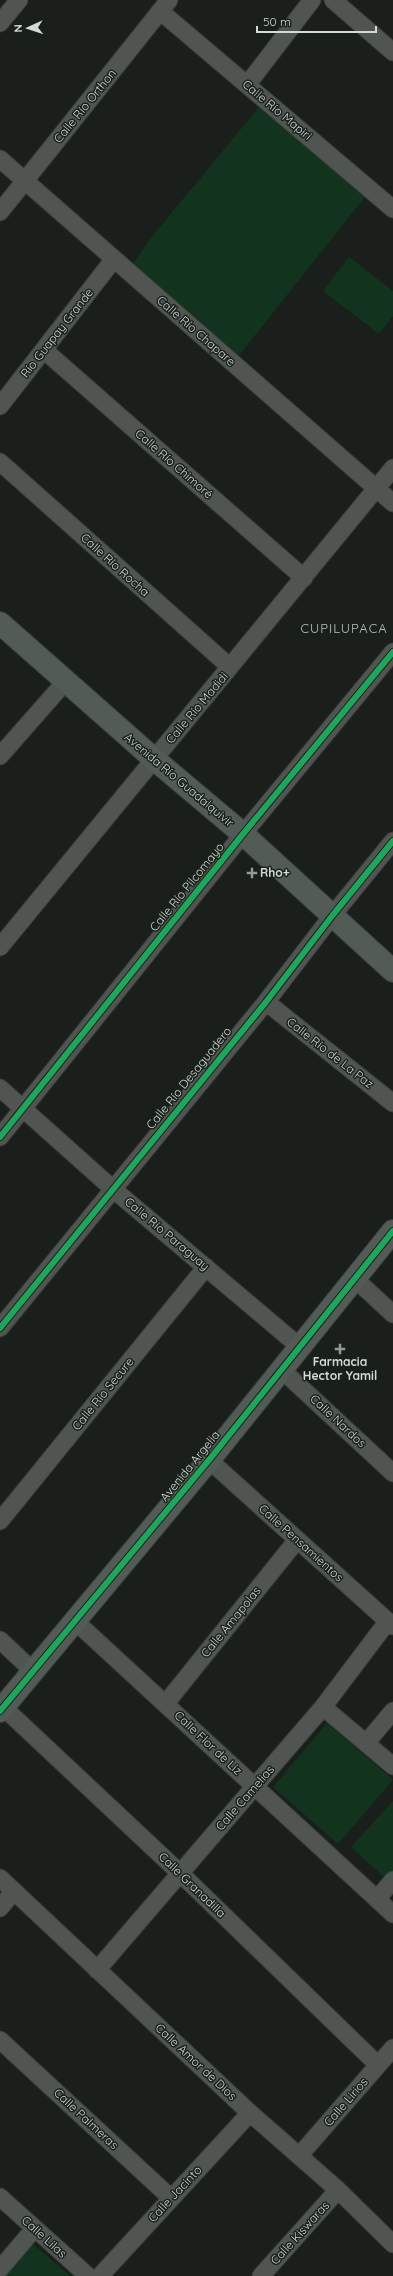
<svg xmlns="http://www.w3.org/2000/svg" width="393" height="2276" font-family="Quicksand,sans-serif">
  <rect width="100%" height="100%" fill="#1b1f1c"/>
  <path fill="#12331e" d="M260,106L348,178L365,197L237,358L131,266L154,234Z
    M349,257L393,291V316L379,334L323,291Z
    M327,1723L393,1780L338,1844L273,1787Z
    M393,1801V1871L386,1879L351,1847Z
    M33,2244L70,2276H5Z"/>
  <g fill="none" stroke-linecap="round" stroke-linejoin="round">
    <defs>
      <path id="street" d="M333,0L393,52
        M160,11L393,209
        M0,23L19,0
        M247,85L312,0
        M0,159L393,503
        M0,212L169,0
        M44,350L304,578
        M0,406L114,259
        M0,462L230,667
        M0,756L65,682
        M0,947L393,468
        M266,1002L393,1103
        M0,1088L113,1189L300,1347
        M0,1137L243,834L393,652
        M355,1279L393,1314
        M0,1328L266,1002L332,916L393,841
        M282,1370L393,1473
        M209,1460L393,1626
        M0,1521L206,1267
        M75,1621L393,1914
        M0,1640L32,1670
        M166,1703L297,1540
        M3,1707L180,1873L378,2065
        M323,1707L393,1766
        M367,1742L393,1711
        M0,1878L250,2113L338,2190L393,2244
        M377,1899L393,1880
        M0,1908L14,1891
        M97,1970L323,1707L388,1621
        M0,2040L171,2198
        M299,2156L393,2048
        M0,2197L88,2276
        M0,2269L34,2229
        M100,2276L250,2113
        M261,2276L338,2190"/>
      <path id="secondary" d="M0,623L154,759L243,834L393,971
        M0,1711L209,1460L393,1231"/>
    </defs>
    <use href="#street" stroke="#373b37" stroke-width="19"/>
    <use href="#secondary" stroke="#373b37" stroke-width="24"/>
    <use href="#street" stroke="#515552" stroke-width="17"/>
    <use href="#secondary" stroke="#535b56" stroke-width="22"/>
    <defs>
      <path id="cycleway" d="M0,1137L243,834L393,652
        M0,1328L266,1002L332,916L393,841
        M0,1711L209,1460L393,1231"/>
    </defs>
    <use href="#cycleway" stroke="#19211b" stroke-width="8"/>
    <use href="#cycleway" stroke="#20a55d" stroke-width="6"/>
  </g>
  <g fill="#939994" stroke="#19211b" stroke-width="1.5">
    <path d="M250 867h4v4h4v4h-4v4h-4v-4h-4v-4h4z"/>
    <path d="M338 1343h4v4h4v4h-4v4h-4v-4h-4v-4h4z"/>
  </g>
  <g text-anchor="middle" stroke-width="3" stroke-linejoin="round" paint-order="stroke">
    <g font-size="12" fill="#d4dad5" stroke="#19211b">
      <text transform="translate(85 106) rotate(-51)" y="4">Calle Río Orthon</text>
      <text transform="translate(277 110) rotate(40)" y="4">Calle Río Mapiri</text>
      <text transform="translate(196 331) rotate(41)" y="4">Calle Río Chapare</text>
      <text transform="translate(57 333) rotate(-52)" y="4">Río Guapay Grande</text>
      <text transform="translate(174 464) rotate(41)" y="4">Calle Río Chimoré</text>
      <text transform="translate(115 565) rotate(42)" y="4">Calle Río Rocha</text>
      <text transform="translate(197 708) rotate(-50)" y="4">Calle Río Madidi</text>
      <text transform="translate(179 780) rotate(40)" y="4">Avenida Río Guadalquivir</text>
      <text transform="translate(187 887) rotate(-51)" y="4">Calle Río Pilcomayo</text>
      <text transform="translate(330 1053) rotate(38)" y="4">Calle Río de La Paz</text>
      <text transform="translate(189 1078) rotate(-51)" y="4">Calle Río Desaguadero</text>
      <text transform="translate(167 1234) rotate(40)" y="4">Calle Río Paraguay</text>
      <text transform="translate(103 1394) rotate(-51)" y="4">Calle Río Secure</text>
      <text transform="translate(338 1421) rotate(43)" y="4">Calle Nardos</text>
      <text transform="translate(190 1466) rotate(-51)" y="4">Avenida Argelia</text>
      <text transform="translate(301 1543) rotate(42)" y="4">Calle Pensamientos</text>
      <text transform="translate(231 1622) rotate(-51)" y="4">Calle Amapolas</text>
      <text transform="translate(208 1743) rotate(43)" y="4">Calle Flor de Liz</text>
      <text transform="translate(245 1798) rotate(-49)" y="4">Calle Camelias</text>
      <text transform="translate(192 1885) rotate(44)" y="4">Calle Granadilla</text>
      <text transform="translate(196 2062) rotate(43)" y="4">Calle Amor de Dios</text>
      <text transform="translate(346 2102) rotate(-49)" y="4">Calle Lirios</text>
      <text transform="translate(86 2119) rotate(43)" y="4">Calle Palmeras</text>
      <text transform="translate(175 2194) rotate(-47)" y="4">Calle Jacinto</text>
      <text transform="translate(300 2233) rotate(-48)" y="4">Calle Kiswaras</text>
      <text transform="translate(44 2237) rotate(42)" y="4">Calle Lilas</text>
    </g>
    <g font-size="12" font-weight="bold" fill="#d4dad5" stroke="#19211b" text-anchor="start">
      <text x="260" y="877">Rho+</text>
      <text x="340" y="1366" text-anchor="middle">Farmacia<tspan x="340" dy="14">Hector Yamil</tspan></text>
    </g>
    <g font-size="13" letter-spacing="1" fill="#b7c1b9" stroke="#19211b">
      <text x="344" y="633">CUPILUPACA</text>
    </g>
  </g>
  <g transform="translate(28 28) rotate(267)" stroke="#19211b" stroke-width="3" paint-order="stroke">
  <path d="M0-3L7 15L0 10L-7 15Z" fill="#d4dad5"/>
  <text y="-6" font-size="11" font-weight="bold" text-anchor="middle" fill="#d4dad5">N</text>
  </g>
  <path d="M257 26v6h119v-6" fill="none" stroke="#d4dad5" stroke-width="2"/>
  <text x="263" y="26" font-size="12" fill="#d4dad5" stroke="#19211b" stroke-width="3" paint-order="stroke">50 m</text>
</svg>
